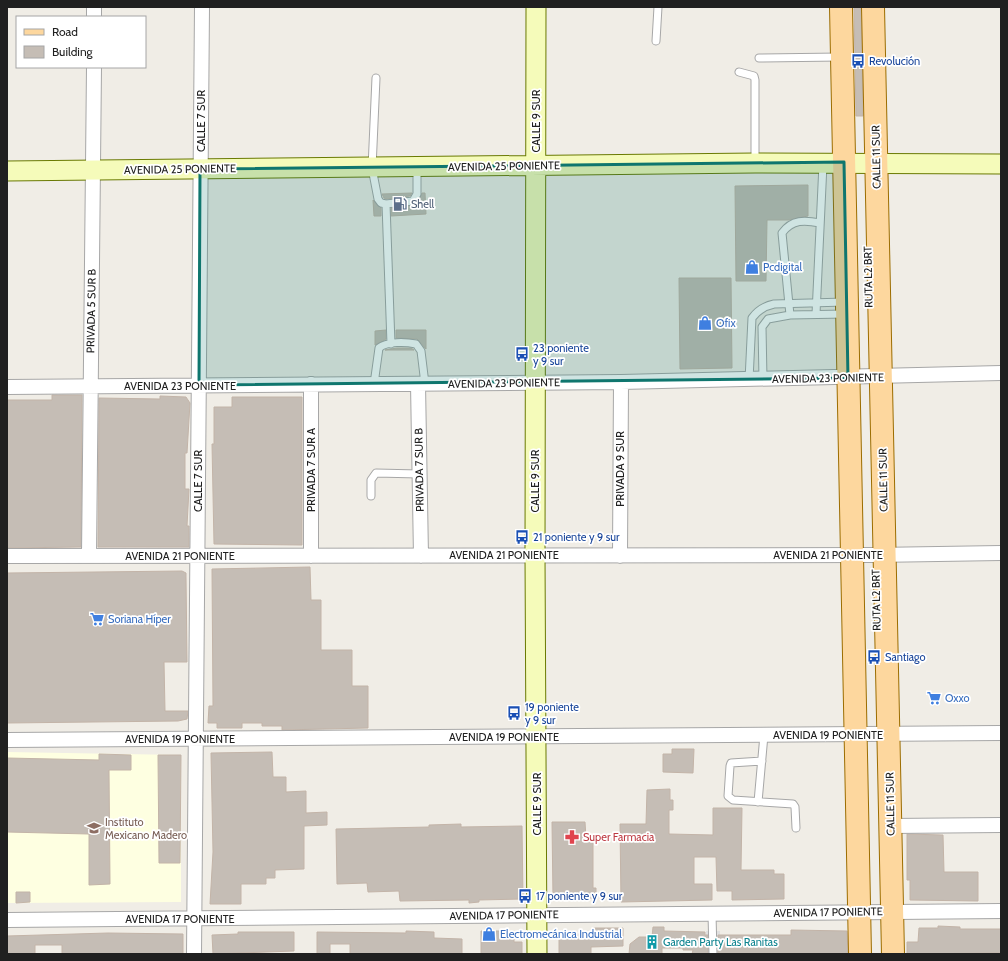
<svg xmlns="http://www.w3.org/2000/svg" width="1008" height="961" font-family="Cabin,sans-serif">
  <rect width="100%" height="100%" fill="#f0ede6"/>
  <path fill="#feffe1" d="M7,752L181,755V902L7,903Z"/>
  <path fill="#e0e0e0" d="M706,931H720L719,954H706Z"/>
  <path fill="#c5bdb5" stroke="#c3b4a8" d="M854,7H861L863,116H856Z
    M808,185V216L789,220H767L766,281H736L735,186Z
    M412,193L410,196L386,199L384,198L382,194Z
    M422,193H425L426,214L391,216V208L416,205Z
    M373,200L381,208V216H374Z
    M679,278H731L732,368L680,369Z
    M386,330V339L375,345V331Z
    M396,330H426V349L417,339L396,338Z
    M397,348H411L414,350H385Z
    M52,395H82L81,547L7,548V400H52Z
    M160,396L186,397L190,403L187,453H185V489H189L187,526H189V547H98L99,398L160,399Z
    M232,397H302V545L214,544L212,444H214V407H232Z
    M310,567L311,600H321V650H352V686H368V728L282,730V726H262V723H242V728H217V723H208L209,706H213L212,569Z
    M182,571L186,573V577L187,662H164L165,711H188L187,719L178,721L7,723V573Z
    M672,749H694L693,773L663,772V754H672Z
    M272,752L273,777H286V792L306,791V813L327,812V825L304,826V869L275,870V878H266V884H241V904H210L213,852L211,753Z
    M99,754L131,755V770H109L110,884L89,885V834L7,832V758L99,760Z
    M158,755H181L180,863H159Z
    M670,789V800H673V810H669V834L713,835V808H742L741,870H774V874H784V899L732,900V891H717L716,857H694V884H712V900L621,902L620,824H646L647,790Z
    M552,822H585L586,838H593V888H596V898H553Z
    M461,824V827L522,826L523,899L479,900V902L469,903V900L400,901L399,891L368,892L367,883L337,884L336,829L429,827V825Z
    M907,834L943,835L944,872H978V901L910,900V880H907Z
    M16,892H30V902L16,903Z
    M938,926L960,927V929H1001V953L907,954V942H918L919,928H938Z
    M653,927H664V931L705,932V935H708V954H692L693,950H683V948H662V954H629L630,944L639,937H652Z
    M593,928H623V946L591,947V954H559V937H573L572,934H593Z
    M791,930L847,931L848,954H718V935H791Z
    M406,931L434,932V938L462,939V954H350V944H330V954H317V932L406,933Z
    M481,931H501L507,932V936H514V942H522V954H481Z
    M238,932H294V951L213,954L212,935L238,934Z
    M108,933L183,934V954H62V945H35V954H7V936Z"/>
  <g fill="none" stroke-linecap="round" stroke-linejoin="round">
    <defs>
      <path id="lane" d="M656,41L658,7
        M759,58L840,57
        M739,72L754,76L755,80V163
        M376,78L372,168L378,199L381,203L386,204L413,201L417,194V167
        M386,204L391,344
        M816,314L823,164
        M790,315L782,233C792,219 805,220 820,223
        M763,379L762,327L768,319L790,315L845,314
        M749,380L752,318C758,310 764,306 774,304L845,302
        M374,384L379,348C387,341 406,342 416,344L421,351L425,384
        M371,496V480L376,473L419,474
        M762,761L731,763L730,766L728,796L733,800L793,804L795,807L796,828
        M758,802L764,735
        M712,914L713,954"/>
      <path id="street" d="M94,17V7
        M311,384V556
        M418,384L421,556
        M7,387L621,382L1001,373
        M7,556L875,555L1001,553
        M89,556L94,67
        M620,556L621,382
        M7,740L1001,733
        M891,826L1001,825
        M7,920L1001,911
        M194,954L202,7"/>
      <path id="secondary" d="M536,7L535,555L537,954
        M7,171L755,163L1001,164"/>
      <path id="primary" d="M841,7L860,954
        M873,7L893,954"/>
    </defs>
    <use href="#lane" stroke="#a7a7a7" stroke-width="9"/>
    <use href="#street" stroke="#a7a7a7" stroke-width="16"/>
    <use href="#secondary" stroke="#6a7a03" stroke-width="21"/>
    <use href="#primary" stroke="#9c6d00" stroke-width="24"/>
    <use href="#lane" stroke="#fff" stroke-width="7"/>
    <use href="#street" stroke="#fff" stroke-width="14"/>
    <use href="#secondary" stroke="#f5fbba" stroke-width="19"/>
    <use href="#primary" stroke="#fdd79e" stroke-width="22"/>
  </g>
  <path fill="#0f766e" fill-opacity="0.2" stroke="#0f766e" stroke-width="3" stroke-linejoin="round" d="M844,162L848,378L199,385L200,169Z"/>
  <defs>
    <symbol id="bus-bare" viewBox="-9 -9 18 18"><path d="M-5-6H5V4H4V6H2V4H-2V6H-4V4H-5ZM-3.5-4V0h7V-4ZM-3.5 1.2v1.5H-2V1.2ZM2 1.2v1.5H3.5V1.2Z" fill="#1a4fb4" stroke="#fff" stroke-width="2.5" paint-order="stroke"/></symbol>
    <symbol id="fuel-bare" viewBox="-9 -9 18 18"><path d="M-5.5-6h7V0h2V4h1.3V-2.5L3-4.5l.8-.8L6-3V5H2.5V1h-1V6h-7ZM-4.2-4.7v3.2H.2V-4.7Z" fill="#5c6f8a" stroke="#fff" stroke-width="2.5" paint-order="stroke"/></symbol>
    <symbol id="shop-bare" viewBox="-9 -9 18 18"><path d="M-5-2.5h2.3a2.7 3.5 0 0 1 5.4 0H5L5.5 6h-11ZM-1.5-2.5h3a1.5 2.3 0 0 0-3 0Z" fill="#3f7fe0" stroke="#fff" stroke-width="2.5" paint-order="stroke"/></symbol>
    <symbol id="supermarket-bare" viewBox="-9 -9 18 18"><path d="M-6-5.5h2.5l.6 2H6L4.5 2H-2.5L-4.4-4H-6ZM-1.5 3.2a1.3 1.3 0 1 0 .1 0ZM3 3.2a1.3 1.3 0 1 0 .1 0Z" fill="#3f7fe0" stroke="#fff" stroke-width="2.5" paint-order="stroke"/></symbol>
    <symbol id="university-bare" viewBox="-9 -9 18 18"><path d="M0-5L7-2L0 1L-7-2ZM-4 1L0 2.5L4 1V4Q0 6-4 4Z" fill="#8d6e63" stroke="#fff" stroke-width="2.5" paint-order="stroke"/></symbol>
    <symbol id="pharmacy-bare" viewBox="-9 -9 18 18"><path d="M-2-6h4v4h4v4h-4v4h-4v-4h-4v-4h4Z" fill="#e0444e" stroke="#fff" stroke-width="2.5" paint-order="stroke"/></symbol>
    <symbol id="building-bare" viewBox="-9 -9 18 18"><path d="M-4-6H4V6H1V3H-1V6H-4ZM-2.5-4.3h1.7v1.8h-1.7ZM.8-4.3h1.7v1.8H.8ZM-2.5-1h1.7V.8h-1.7ZM.8-1h1.7V.8H.8Z" fill="#0f9aa8" stroke="#fff" stroke-width="2.5" paint-order="stroke"/></symbol>
  </defs>
  <g fill-rule="evenodd">
    <use href="#bus-bare" x="848" y="51" width="20" height="20"/>
    <use href="#fuel-bare" x="390" y="194" width="20" height="20"/>
    <use href="#shop-bare" x="742" y="257" width="20" height="20"/>
    <use href="#shop-bare" x="695" y="313" width="20" height="20"/>
    <use href="#bus-bare" x="512" y="344" width="20" height="20"/>
    <use href="#bus-bare" x="512" y="527" width="20" height="20"/>
    <use href="#supermarket-bare" x="87" y="609" width="20" height="20"/>
    <use href="#bus-bare" x="864" y="647" width="20" height="20"/>
    <use href="#supermarket-bare" x="924" y="688" width="20" height="20"/>
    <use href="#bus-bare" x="504" y="703" width="20" height="20"/>
    <use href="#university-bare" x="84" y="818" width="20" height="20"/>
    <use href="#pharmacy-bare" x="562" y="827" width="20" height="20"/>
    <use href="#bus-bare" x="515" y="886" width="20" height="20"/>
    <use href="#shop-bare" x="479" y="924" width="20" height="20"/>
    <use href="#building-bare" x="642" y="932" width="20" height="20"/>
  </g>
  <g text-anchor="middle" stroke-width="3.5" stroke-linejoin="round" paint-order="stroke">
    <g font-size="11" fill="#164399" stroke="#fff" text-anchor="start">
      <text x="869" y="65">Revolución</text>
      <text x="533" y="352">23 poniente<tspan x="533" dy="13">y 9 sur</tspan></text>
      <text x="533" y="541">21 poniente y 9 sur</text>
      <text x="885" y="661">Santiago</text>
      <text x="525" y="711">19 poniente<tspan x="525" dy="13">y 9 sur</tspan></text>
      <text x="536" y="900">17 poniente y 9 sur</text>
    </g>
    <g font-size="11" fill="#202020" stroke="#fff">
      <text transform="translate(201 121) rotate(-90)" y="4">CALLE 7 SUR</text>
      <text transform="translate(536 121) rotate(-90)" y="4">CALLE 9 SUR</text>
      <text transform="translate(876 157) rotate(-91)" y="4">CALLE 11 SUR</text>
      <text transform="translate(504 166) rotate(-1)" y="4">AVENIDA 25 PONIENTE</text>
      <text transform="translate(180 169) rotate(-1)" y="4">AVENIDA 25 PONIENTE</text>
      <text transform="translate(868 277) rotate(-91)" y="4">RUTA L2 BRT</text>
      <text transform="translate(91 311) rotate(-89)" y="4">PRIVADA 5 SUR B</text>
      <text transform="translate(828 378) rotate(-1)" y="4">AVENIDA 23 PONIENTE</text>
      <text transform="translate(504 383) rotate(-1)" y="4">AVENIDA 23 PONIENTE</text>
      <text x="180" y="390">AVENIDA 23 PONIENTE</text>
      <text transform="translate(620 469) rotate(-90)" y="4">PRIVADA 9 SUR</text>
      <text transform="translate(311 470) rotate(-90)" y="4">PRIVADA 7 SUR A</text>
      <text transform="translate(419 470) rotate(-91)" y="4">PRIVADA 7 SUR B</text>
      <text transform="translate(883 480) rotate(-91)" y="4">CALLE 11 SUR</text>
      <text transform="translate(198 481) rotate(-90)" y="4">CALLE 7 SUR</text>
      <text transform="translate(535 481) rotate(-90)" y="4">CALLE 9 SUR</text>
      <text x="504" y="559">AVENIDA 21 PONIENTE</text>
      <text x="828" y="559">AVENIDA 21 PONIENTE</text>
      <text x="180" y="560">AVENIDA 21 PONIENTE</text>
      <text transform="translate(876 600) rotate(-91)" y="4">RUTA L2 BRT</text>
      <text x="828" y="739">AVENIDA 19 PONIENTE</text>
      <text x="504" y="741">AVENIDA 19 PONIENTE</text>
      <text x="180" y="743">AVENIDA 19 PONIENTE</text>
      <text transform="translate(537 804) rotate(-90)" y="4">CALLE 9 SUR</text>
      <text transform="translate(890 804) rotate(-91)" y="4">CALLE 11 SUR</text>
      <text transform="translate(828 912) rotate(-1)" y="4">AVENIDA 17 PONIENTE</text>
      <text transform="translate(504 915) rotate(-1)" y="4">AVENIDA 17 PONIENTE</text>
      <text x="180" y="923">AVENIDA 17 PONIENTE</text>
    </g>
    <g font-size="11" fill="#4e5e75" stroke="#fff" text-anchor="start">
      <text x="411" y="208">Shell</text>
    </g>
    <g font-size="11" fill="#366cbe" stroke="#fff" text-anchor="start">
      <text x="763" y="271">Pcdigital</text>
      <text x="716" y="327">Ofix</text>
      <text x="108" y="623">Soriana Híper</text>
      <text x="945" y="702">Oxxo</text>
      <text x="500" y="938">Electromecánica Industrial</text>
    </g>
    <g font-size="11" fill="#785e54" stroke="#fff" text-anchor="start">
      <text x="105" y="826">Instituto<tspan x="105" dy="13">Mexicano Madero</tspan></text>
    </g>
    <g font-size="11" fill="#be3a42" stroke="#fff" text-anchor="start">
      <text x="583" y="841">Super Farmacia</text>
    </g>
    <g font-size="11" fill="#0d838f" stroke="#fff" text-anchor="start">
      <text x="663" y="946">Garden Party Las Ranitas</text>
    </g>
  </g>
  <rect width="1008" height="961" fill="none" stroke="#202020" stroke-width="16"/>
  <rect x="16" y="16" width="130" height="52" fill="#ffffff" stroke="#a6a6a6"/>
  <rect x="24" y="29" width="20" height="6" fill="#fdd79e" stroke="#a6a6a6"/>
  <text x="52" y="36" font-size="12" fill="#202020">Road</text>
  <rect x="24" y="46" width="20" height="12" fill="#c5bdb5" stroke="#a6a6a6"/>
  <text x="52" y="56" font-size="12" fill="#202020">Building</text>
</svg>
